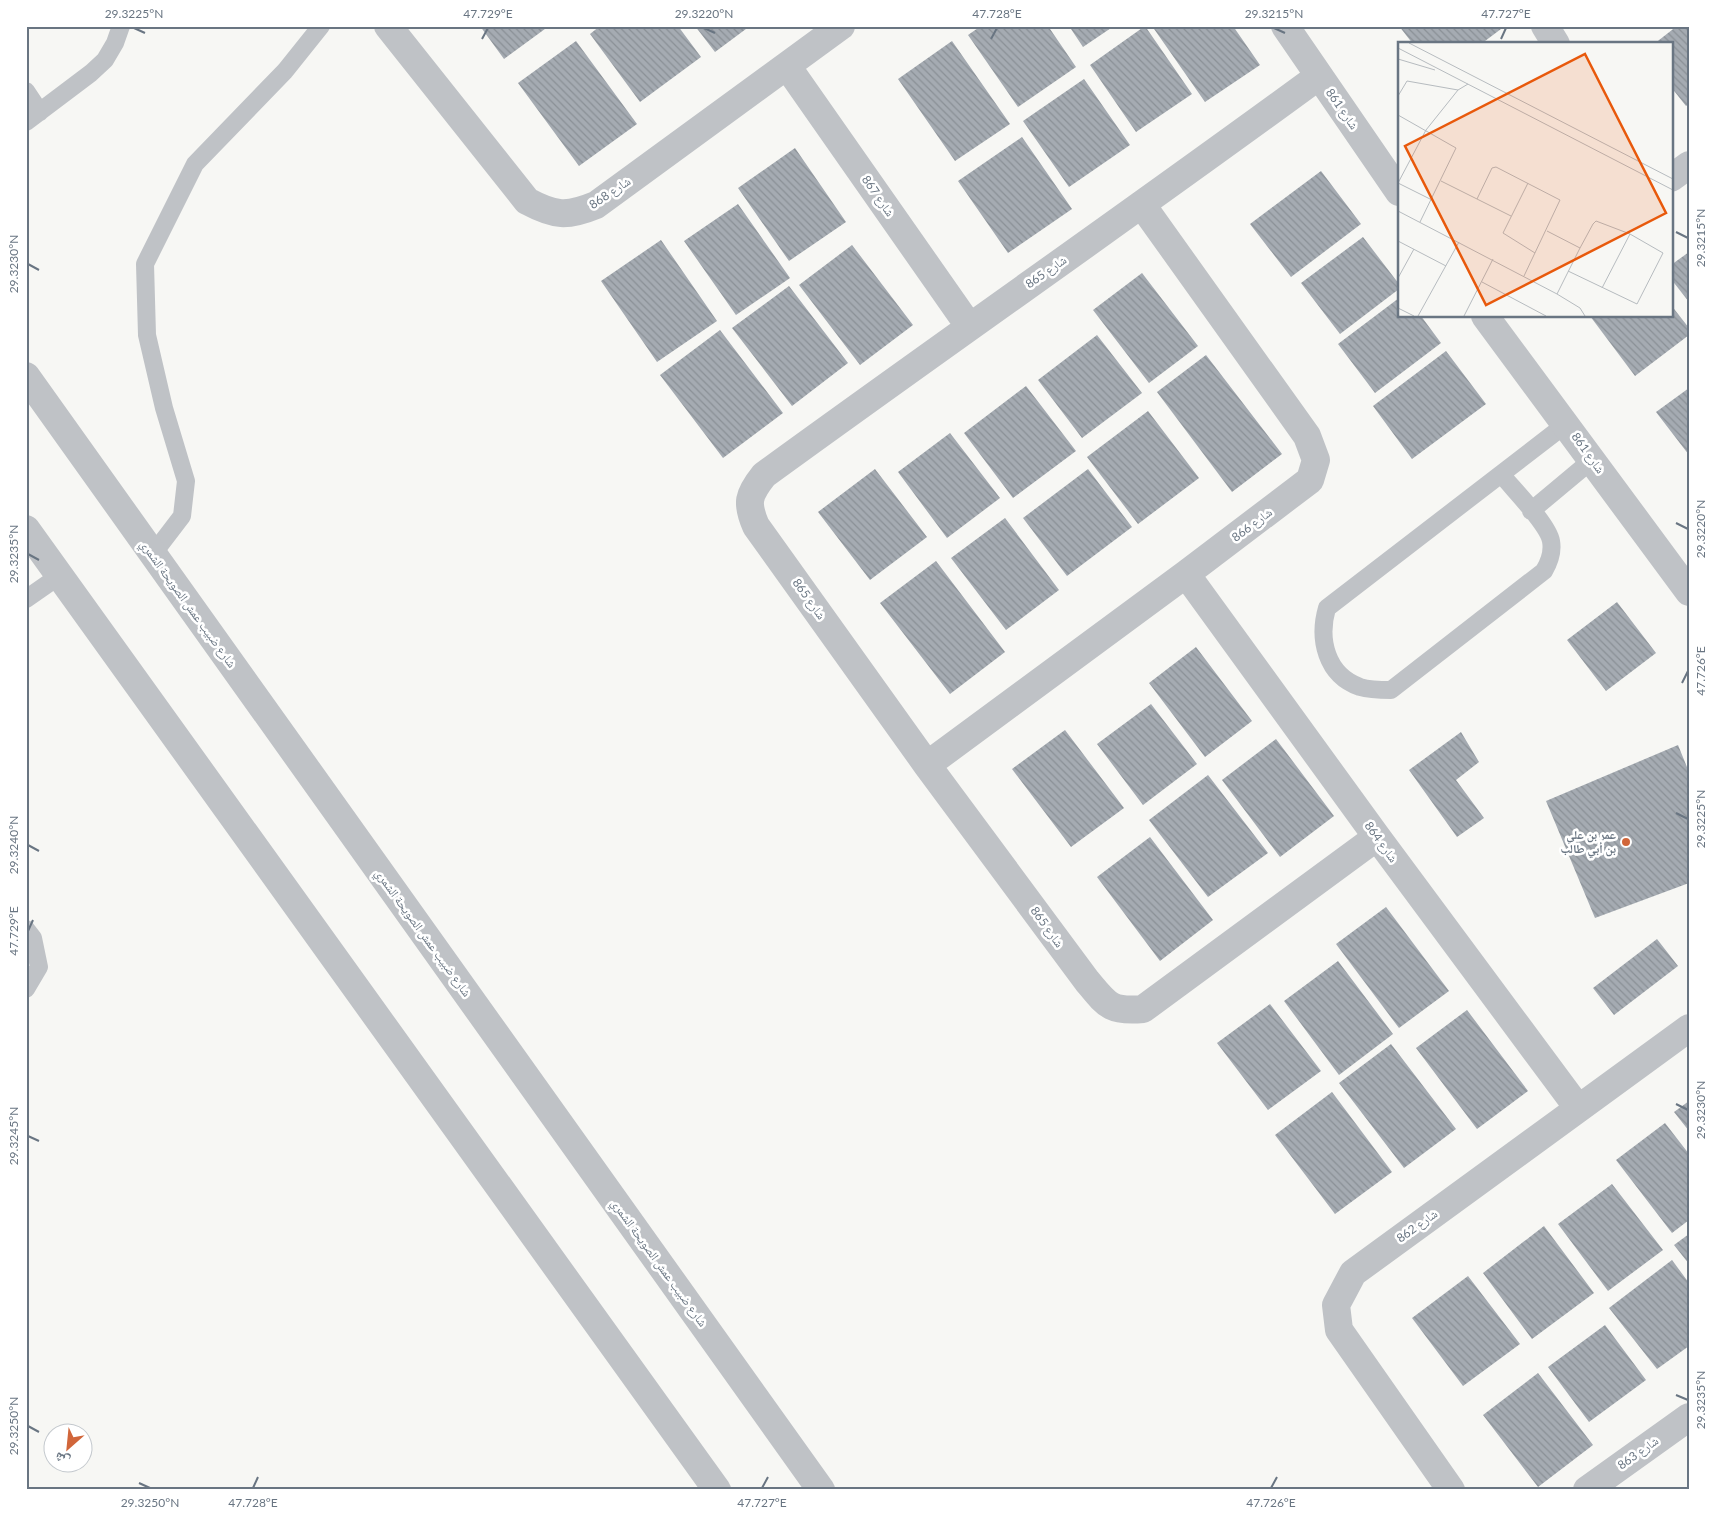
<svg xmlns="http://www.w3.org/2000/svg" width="1715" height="1516" font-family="Lato,'Noto Naskh Arabic',sans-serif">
  <defs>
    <pattern id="building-back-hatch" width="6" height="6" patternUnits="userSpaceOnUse" patternTransform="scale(1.25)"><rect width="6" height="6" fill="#a5abb2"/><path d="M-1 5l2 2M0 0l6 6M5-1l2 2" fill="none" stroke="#8a9096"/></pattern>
  </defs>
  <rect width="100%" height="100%" fill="#f7f7f4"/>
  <path fill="url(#building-back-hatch)" d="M480,26H549L504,59Z
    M600,26H678L701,57L640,102L590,34Z
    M695,26H750L715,52Z
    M981,26H1048L1076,67L1018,107L968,35Z
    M1069,26H1114L1083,47Z
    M1145,26L1192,94L1136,132L1090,65Z
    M1152,26H1233L1260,65L1205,102Z
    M1399,26H1499L1501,29L1481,44H1413Z
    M1677,26H1689V104L1686,106L1671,87V44H1654Z
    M576,41L637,124L579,166L518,83Z
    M952,41L1010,124L955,161L898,79Z
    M1084,79L1130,145L1069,187L1023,121Z
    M1022,137L1072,209L1008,253L958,181Z
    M795,148L846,222L789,261L738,188Z
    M1321,171L1361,224L1291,277L1250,224Z
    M738,204L790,278L736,315L684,241Z
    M1363,237L1399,284V289L1340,334L1301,283Z
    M661,240L717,321L657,362L601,281Z
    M852,245L913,325L860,365L799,285Z
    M1689,252V302L1671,279V265Z
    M1142,273L1198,346L1149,383L1093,310Z
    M789,286L848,363L792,406L732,328Z
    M1399,298V316H1421L1441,343L1375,393L1338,344Z
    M1671,305L1689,328V335L1635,376L1590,316H1671Z
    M720,330L783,413L723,458L660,375Z
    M1097,335L1142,393L1082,438L1038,380Z
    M1446,351L1486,404L1412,459L1373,406Z
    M1206,355L1282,454L1232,492L1157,392Z
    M1026,386L1076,451L1013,498L964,433Z
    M1689,388V455L1656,412Z
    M1148,411L1199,478L1138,524L1087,457Z
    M950,433L1000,498L947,538L898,472Z
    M875,469L927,537L870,580L818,512Z
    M1088,469L1132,527L1067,576L1023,518Z
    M1005,518L1059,590L1006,630L951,558Z
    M936,561L1005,652L950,694L880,603Z
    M1617,602L1656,653L1606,691L1567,640Z
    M1196,647L1252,721L1205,757L1149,683Z
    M1151,704L1197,764L1143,805L1097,744Z
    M1065,730L1124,808L1071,847L1012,769Z
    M1461,732L1479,762L1456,780L1484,818L1457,837L1409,770Z
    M1276,739L1334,816L1280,857L1222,780Z
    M1678,745L1689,772V883L1595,918L1546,801Z
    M1208,775L1268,853L1208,897L1149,820Z
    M1150,837L1213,920L1160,961L1097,877Z
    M1386,907L1449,991L1399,1028L1336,944Z
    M1657,939L1678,966L1614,1015L1593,988Z
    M1338,961L1393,1034L1339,1075L1284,1001Z
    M1270,1004L1321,1071L1268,1110L1217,1043Z
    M1467,1010L1528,1091L1477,1129L1416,1048Z
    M1391,1044L1456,1129L1404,1168L1339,1083Z
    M1332,1092L1392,1172L1335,1214L1275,1135Z
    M1689,1101V1131L1674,1112Z
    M1665,1123L1689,1154V1220L1672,1233L1616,1160Z
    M1612,1184L1663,1250L1608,1291L1558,1224Z
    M1544,1226L1594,1293L1532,1339L1483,1273Z
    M1689,1234V1264L1674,1245Z
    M1672,1260L1689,1283V1346L1657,1369L1609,1308Z
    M1468,1276L1520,1344L1463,1386L1412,1318Z
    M1605,1325L1646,1380L1589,1422L1548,1367Z
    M1538,1373L1593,1445L1538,1487L1483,1415Z"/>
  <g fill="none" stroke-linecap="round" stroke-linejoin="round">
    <path stroke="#bfc2c6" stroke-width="18" d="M26,91L40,112
      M26,122L91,73L105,60L115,43L121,26
      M1501,474C1513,489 1548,524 1551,541C1553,552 1550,561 1544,571L1391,690C1380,690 1370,690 1360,687C1326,675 1318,639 1327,608L1566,424
      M1531,511L1592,460
      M153,554L182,516L186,481L164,408L147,335L145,264L195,164L285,71L321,26
      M26,599L59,576
      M26,929L33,938L39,967L26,989"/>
    <path stroke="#bfc2c6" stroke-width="28" d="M388,26L527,201C555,216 567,217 596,205L841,26
      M1285,26L1399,192
      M1545,26L1556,44
      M787,66L969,326
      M1319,76C1135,211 948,341 764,475C748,495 746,503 756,526L927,765L1087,981C1107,1005 1110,1012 1143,1009L1377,837
      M1671,178L1689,165
      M1485,316L1689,592
      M1186,574L1377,837L1578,1108
      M927,765L1186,574L1310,480L1316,460L1307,436L1142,205
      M1451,1490L1339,1330L1336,1305L1353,1273L1689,1028
      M1587,1490L1689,1417"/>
    <path stroke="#bfc2c6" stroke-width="28" d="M26,376L821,1490
      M26,529L717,1490"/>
  </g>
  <path fill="none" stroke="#697582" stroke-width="2" d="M134,28L145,33M704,28L715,33M1274,28L1285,33M482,39L488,28M991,39L997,28M1501,39L1506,28M1676,232L1688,238M28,264L39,270M1676,523L1688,529M28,554L39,560M1682,683L1688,671M1676,813L1688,819M28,845L39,851M28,931L33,920M1676,1104L1688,1110M28,1136L39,1141M1676,1395L1688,1400M28,1426L39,1432M139,1483L150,1488M253,1488L258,1477M762,1488L768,1477M1271,1488L1277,1477"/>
  <circle fill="#d1663a" stroke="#fff" stroke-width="2" cx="1626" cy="842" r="5"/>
  <g text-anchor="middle" stroke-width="5" stroke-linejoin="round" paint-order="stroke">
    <g font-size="12" fill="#697582" stroke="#fff">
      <text transform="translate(1342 109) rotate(55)" y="4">شارع 861</text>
      <text transform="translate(610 193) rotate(-34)" y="4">شارع 868</text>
      <text transform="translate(878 196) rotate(55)" y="4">شارع 867</text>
      <text transform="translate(1046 272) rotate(-35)" y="4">شارع 865</text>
      <text transform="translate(1588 453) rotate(54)" y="4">شارع 861</text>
      <text transform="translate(1252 525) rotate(-37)" y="4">شارع 866</text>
      <text transform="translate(809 599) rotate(54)" y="4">شارع 865</text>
      <text transform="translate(188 604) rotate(54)" y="4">شارع ضبيب عمش الصويحة الشمري</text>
      <text transform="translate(1381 842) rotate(54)" y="4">شارع 864</text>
      <text transform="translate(1047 927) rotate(54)" y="4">شارع 865</text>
      <text transform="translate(423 933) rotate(54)" y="4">شارع ضبيب عمش الصويحة الشمري</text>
      <text transform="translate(1417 1226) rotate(-36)" y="4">شارع 862</text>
      <text transform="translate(659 1263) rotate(54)" y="4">شارع ضبيب عمش الصويحة الشمري</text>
      <text transform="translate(1638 1453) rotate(-36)" y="4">شارع 863</text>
    </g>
    <g font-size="12" font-weight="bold" fill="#697582" stroke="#fff" text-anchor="end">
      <text x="1616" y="839">عمر بن علي<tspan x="1616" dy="14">بن أبي طالب</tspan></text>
    </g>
  </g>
  <g transform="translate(1398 42)">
    <rect width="275" height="275" fill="#f7f7f4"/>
    <path fill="none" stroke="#b6bbbf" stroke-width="1" d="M11,1L275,137M0,6L275,148M0,17L37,28M0,54L9,39L60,48L70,42M0,73L58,106L22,180M43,139L113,174M0,141L28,88L60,48M0,141L34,158M130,141L105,191L137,211M79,157L94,126L98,125L162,158L126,234M0,169L159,252L182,266L187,274M149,189L182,206M0,199L48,224M0,236L16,207M84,240L148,274M204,246L232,192M159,252L182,206L195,182L198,179L232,192L265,211L239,262L170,229M0,266L16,274M20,274L61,200M66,274L95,217"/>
    <path fill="#e8590c" fill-opacity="0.15" stroke="#e8590c" stroke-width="2.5" d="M187,12L268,171L88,263L7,104Z"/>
    <rect width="275" height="275" fill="none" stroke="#697582" stroke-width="2.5"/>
  </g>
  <rect width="1715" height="1516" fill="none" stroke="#ffffff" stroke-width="55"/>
  <g transform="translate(68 1448) rotate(207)"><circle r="24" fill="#ffffff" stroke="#c3c8cd"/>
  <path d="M0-4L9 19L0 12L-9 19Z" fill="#d1663a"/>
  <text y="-8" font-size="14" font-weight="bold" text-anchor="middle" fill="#697582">ش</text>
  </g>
  <rect x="28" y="28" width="1660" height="1460" fill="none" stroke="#697582" stroke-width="2"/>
  <g font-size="12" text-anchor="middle" fill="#697582">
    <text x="134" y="18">29.3225°N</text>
    <text x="488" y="18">47.729°E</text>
    <text x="704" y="18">29.3220°N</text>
    <text x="997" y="18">47.728°E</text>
    <text x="1274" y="18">29.3215°N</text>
    <text x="1506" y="18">47.727°E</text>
    <text transform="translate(1701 238) rotate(-90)" y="4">29.3215°N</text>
    <text transform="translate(14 264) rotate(-90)" y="4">29.3230°N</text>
    <text transform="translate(1701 529) rotate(-90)" y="4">29.3220°N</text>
    <text transform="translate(14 554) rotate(-90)" y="4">29.3235°N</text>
    <text transform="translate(1701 671) rotate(-90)" y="4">47.726°E</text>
    <text transform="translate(1701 819) rotate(-90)" y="4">29.3225°N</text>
    <text transform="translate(14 845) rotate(-90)" y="4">29.3240°N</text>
    <text transform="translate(14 931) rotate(-90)" y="4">47.729°E</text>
    <text transform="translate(1701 1110) rotate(-90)" y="4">29.3230°N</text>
    <text transform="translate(14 1136) rotate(-90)" y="4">29.3245°N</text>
    <text transform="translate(1701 1400) rotate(-90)" y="4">29.3235°N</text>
    <text transform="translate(14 1426) rotate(-90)" y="4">29.3250°N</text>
    <text x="150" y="1507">29.3250°N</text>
    <text x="253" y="1507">47.728°E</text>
    <text x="762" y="1507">47.727°E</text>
    <text x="1271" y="1507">47.726°E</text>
  </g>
</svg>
